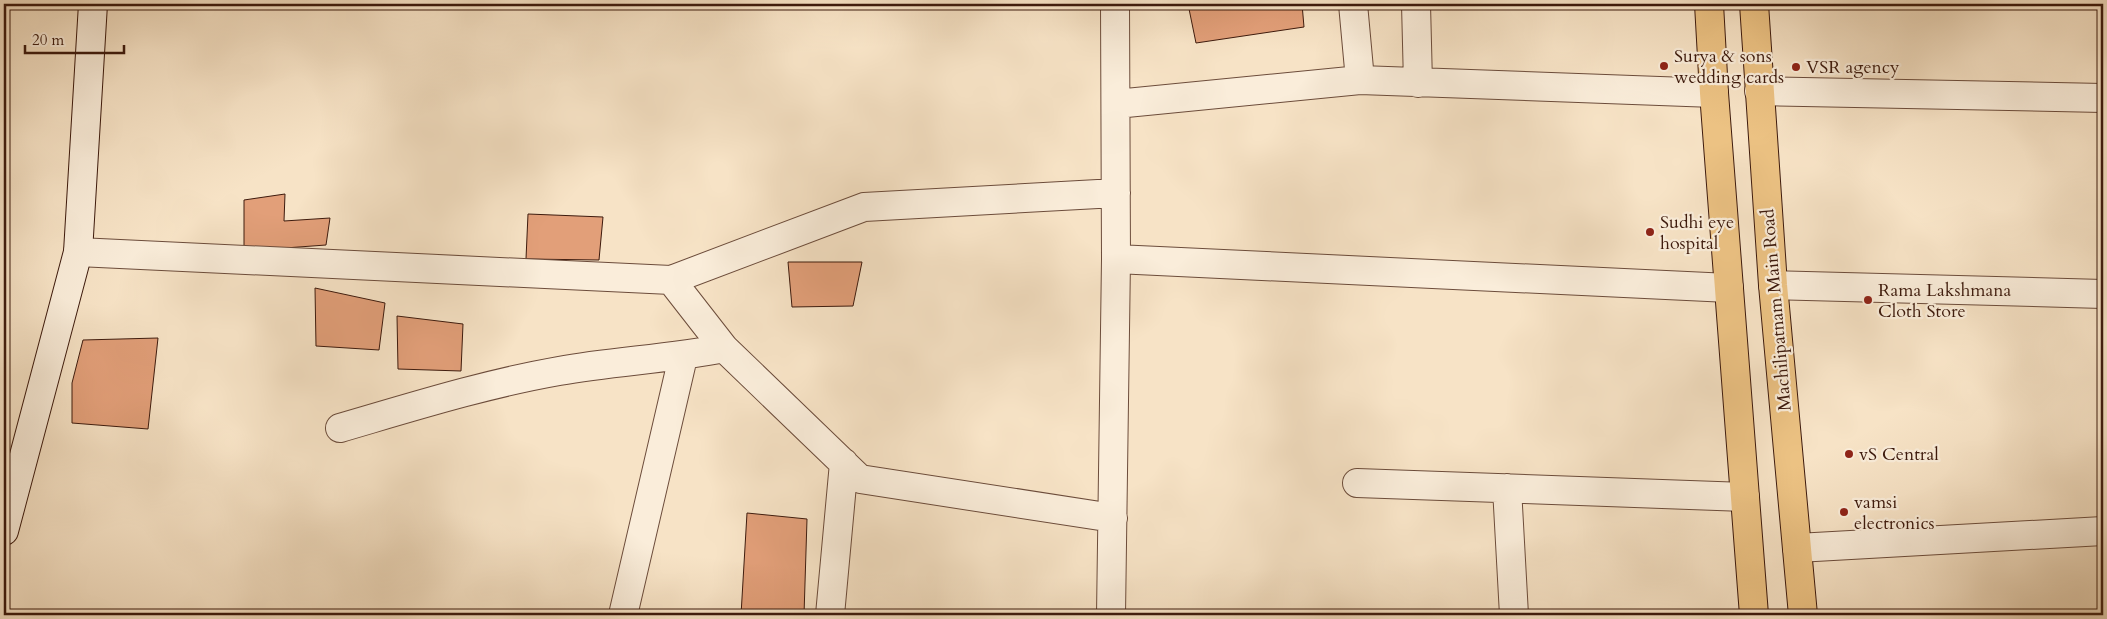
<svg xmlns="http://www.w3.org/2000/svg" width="2107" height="619" font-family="Cardo,serif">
  <rect width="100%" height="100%" fill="#f7e3c6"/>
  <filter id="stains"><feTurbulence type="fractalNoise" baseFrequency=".004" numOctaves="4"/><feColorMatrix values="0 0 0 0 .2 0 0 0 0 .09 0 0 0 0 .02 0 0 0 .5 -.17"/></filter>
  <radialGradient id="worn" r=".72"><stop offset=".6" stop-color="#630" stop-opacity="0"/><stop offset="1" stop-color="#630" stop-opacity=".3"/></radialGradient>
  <path fill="#e29f79" stroke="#3d1a0d" d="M1188,4H1302L1304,27L1196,43Z
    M285,194L284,221L330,218L326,245L244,251V200Z
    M528,214L603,217L599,260L526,259Z
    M788,262H862L853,306L792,307Z
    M315,288L385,303L379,350L316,346Z
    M397,316L463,324L461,371L398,369Z
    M158,338L148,429L72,423V383L83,340Z
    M747,513L807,519L804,615H741Z"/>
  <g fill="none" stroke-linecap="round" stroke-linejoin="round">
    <defs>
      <path id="street" d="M1353,4L1360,80
        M1416,4L1418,83
        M1759,91L2103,98
        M1116,104L1360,80L1714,93
        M78,252L671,280L864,207L1116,193
        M1116,259L1729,288
        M671,280L724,348L860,479L1113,518
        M1773,285L2103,294
        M340,428C412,407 485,384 559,371C614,361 670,359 724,348
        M1357,483L1745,497
        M1507,488L1514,615
        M1797,548L2103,531
        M623,615L683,357
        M830,615L844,463
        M1111,615L1116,259L1115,4"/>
      <path id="secondary" d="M4,531L78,252L93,4"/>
      <path id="primary" d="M1709,4L1714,93L1754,615
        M1754,4L1773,285L1803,615"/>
    </defs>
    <use href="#street" stroke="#6c4c3b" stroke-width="30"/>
    <use href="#secondary" stroke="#3d1a0d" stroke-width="30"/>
    <use href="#primary" stroke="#3d1a0d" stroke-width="30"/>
    <use href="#street" stroke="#faedda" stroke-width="28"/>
    <use href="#secondary" stroke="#faedda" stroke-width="28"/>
    <use href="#primary" stroke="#ecc283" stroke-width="28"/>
  </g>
  <g fill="#8f2418" stroke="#faedda" stroke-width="2">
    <circle cx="1664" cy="66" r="5"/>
    <circle cx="1796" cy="67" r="5"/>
    <circle cx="1650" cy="232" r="5"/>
    <circle cx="1868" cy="300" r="5"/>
    <circle cx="1849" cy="454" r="5"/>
    <circle cx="1844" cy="512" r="5"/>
  </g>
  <g text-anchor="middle" stroke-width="4.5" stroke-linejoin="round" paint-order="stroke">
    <g font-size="18" fill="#3d1a0d" stroke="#faedda" text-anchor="start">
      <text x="1674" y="62">Surya &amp; sons<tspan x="1674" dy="21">wedding cards</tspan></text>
      <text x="1806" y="73">VSR agency</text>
      <text x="1660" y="228">Sudhi eye<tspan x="1660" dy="21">hospital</tspan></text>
      <text x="1878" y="296">Rama Lakshmana<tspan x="1878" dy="21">Cloth Store</tspan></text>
      <text x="1859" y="460">vS Central</text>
      <text x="1854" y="508">vamsi<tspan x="1854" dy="21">electronics</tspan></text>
    </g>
    <g font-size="18" fill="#3d1a0d" stroke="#faedda">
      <text transform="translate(1776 310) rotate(-95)" y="6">Machilipatnam Main Road</text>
    </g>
  </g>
  <rect width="2107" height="619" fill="none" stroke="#f7e3c6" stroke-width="20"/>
  <rect x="5" y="5" width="2097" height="609" fill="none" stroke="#3d1a0d" stroke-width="2.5"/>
  <rect x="10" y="10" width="2087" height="599" fill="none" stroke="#3d1a0d"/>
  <path d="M25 45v8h99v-8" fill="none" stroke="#3d1a0d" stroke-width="2.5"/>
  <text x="32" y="45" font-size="15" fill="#3d1a0d" stroke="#faedda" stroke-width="4" paint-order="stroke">20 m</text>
  <rect width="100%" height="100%" filter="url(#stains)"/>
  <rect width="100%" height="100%" fill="url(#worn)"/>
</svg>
